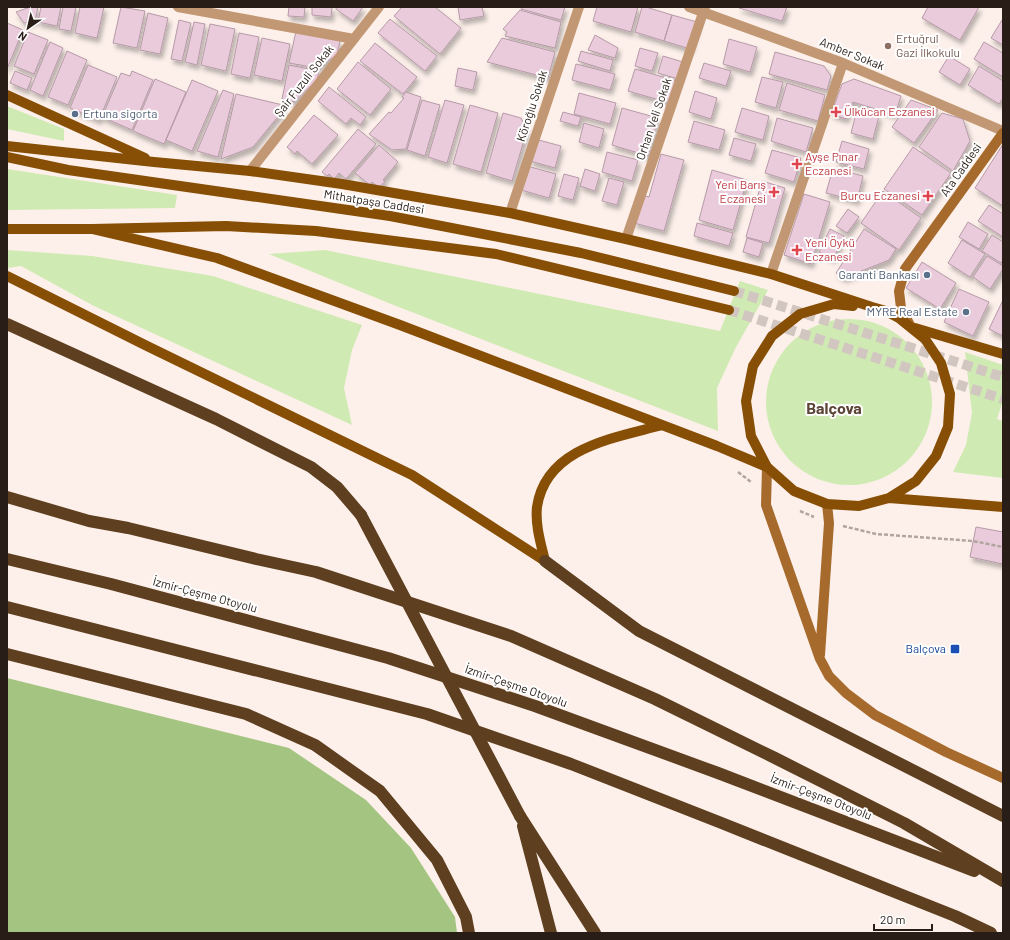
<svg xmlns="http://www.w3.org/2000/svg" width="1010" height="940" font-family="Barlow,sans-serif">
  <defs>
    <filter id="shadow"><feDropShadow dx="2.5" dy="4.5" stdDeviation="2" flood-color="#0004"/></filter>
  </defs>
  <rect width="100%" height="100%" fill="#fdf0ea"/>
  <path fill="#cfeab2" d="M7,106L64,129V141L7,129Z
    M7,169L177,195L175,208L7,210Z
    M7,250L92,256L213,276L362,325L352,350L344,388L352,425L94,306L21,266L7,268Z
    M325,250L720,331L740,281L768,290L735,349L717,388L718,431L391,304L269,254Z
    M766 402a83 83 0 1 1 166 0a83 83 0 1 1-166 0Z
    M965,352L1003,365V401L997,419L1003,421V478L953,472L966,445L972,413Z"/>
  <path fill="#a4c581" d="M7,678L289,748L366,800L411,848L455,917L457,933H7Z"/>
  <path fill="#eacbdb" stroke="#b69aa8" filter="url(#shadow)" d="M30,7H38L35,21L24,23L16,12Z
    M41,7H61L57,26L38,22Z
    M63,7H76L71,31L59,29Z
    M80,7H104L97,38L75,33Z
    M121,7L145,11L137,48L113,43Z
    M289,7H305L304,17L288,16Z
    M312,7H332L331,17L312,15Z
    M336,7H363L353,21L336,9Z
    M402,7H435L461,28L440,54L394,16Z
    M458,7H482L484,16L460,20Z
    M522,7H565L561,20L521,9Z
    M597,7H638L631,32L593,21Z
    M642,7H646L672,15L664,41L635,32Z
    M740,7H787L782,21L739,8Z
    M928,7H979L960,40L922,18Z
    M520,10L561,22L555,48L505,36L507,32L503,29Z
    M148,13L168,18L160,54L140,50Z
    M672,15L697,22L690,49L664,41Z
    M390,19L437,56L425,71L378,33Z
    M179,20L191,23L182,61L171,59Z
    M1002,20H1003V45L991,38Z
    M194,22L205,24L197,65L185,62Z
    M7,23L23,30L7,69Z
    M210,24L235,29L226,71L201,65Z
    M296,31L340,41L337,55L317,68L289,63Z
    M28,32L48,40L34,74L14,66Z
    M239,33L259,37L250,78L231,74Z
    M595,35L618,48L615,58L588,50Z
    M262,38L290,44L282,81L254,75Z
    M502,38L555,52L548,78L487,62Z
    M729,39L757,47L750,72L723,64Z
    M50,42L63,48L43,96L30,90Z
    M984,42L1003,53V77L974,59Z
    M375,43L417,77L403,94L360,61Z
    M640,48L658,53L652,71L635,66Z
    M67,51L87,60L68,105L48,97Z
    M581,51L613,60L610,71L578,61Z
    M775,52L824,66L831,76L827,90L769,74Z
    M663,56L683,62L678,79L658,73Z
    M949,56L970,69L960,85L939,72Z
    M358,62L391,89L370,115L337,89Z
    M704,63L731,71L726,86L699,78Z
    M576,64L615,74L610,90L572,80Z
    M88,65L117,77L99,120L70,108Z
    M289,65L319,71L317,80L294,102L282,99Z
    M979,66L1003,81V98L999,104L968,85Z
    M458,68L477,72L473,90L455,86Z
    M635,69L677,81L670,103L628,91Z
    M15,71L32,78L27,90L10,83Z
    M132,71L153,80L132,130L102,117L121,73L130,76Z
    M762,77L783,82L776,108L755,102Z
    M155,79L186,92L164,144L133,131Z
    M854,79L901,96L895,115L853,102L846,119L831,114L842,84Z
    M192,80L218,91L192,151L166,140Z
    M787,83L825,95L818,121L779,110Z
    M329,87L366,117L360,125L351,118L346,124L318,101Z
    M223,90L234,94L218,157L197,151Z
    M695,91L717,98L711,119L689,112Z
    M406,92L421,97L406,149L392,150L369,134L389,112L391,113L404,98L402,97Z
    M579,93L616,103L610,124L574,114Z
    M236,94L283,105L281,113L253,147L221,159Z
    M422,100L440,105L425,156L407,150Z
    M445,100L464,105L447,163L428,157Z
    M911,100L938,110L914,143L892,127Z
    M470,105L498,113L481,172L453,164Z
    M622,108L658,118L648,156L612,145Z
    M742,108L769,116L763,140L735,132Z
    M857,110L879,116L873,139L851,133Z
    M563,112L581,117L578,126L560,121Z
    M503,113L521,118L527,130L512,181L486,173Z
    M942,113L963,119L970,141L953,171L919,147Z
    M314,115L338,135L312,164L297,151L295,154L287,147Z
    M777,118L813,128L806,152L771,141Z
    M694,121L725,130L719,150L688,142Z
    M584,123L604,129L599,148L579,142Z
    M358,129L376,144L346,179L339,173L334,179L329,174L327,176L322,172Z
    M734,138L756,144L751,161L729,155Z
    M535,139L561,146L555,168L530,161Z
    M842,141L869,149L864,169L836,162Z
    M1003,144V206L975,188Z
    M379,145L398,162L383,180L385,181L379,188L372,182L370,185L355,173Z
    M913,147L951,173L922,215L884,189Z
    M772,150L801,158L794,182L765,173Z
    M607,152L638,160L632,181L602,172Z
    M661,154L684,160L664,231L634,223L642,195L649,197Z
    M527,166L556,174L549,198L521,190Z
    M833,168L863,176L857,201L826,193Z
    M585,169L600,174L595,191L580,186Z
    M712,170L747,180L733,230L699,220Z
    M564,174L579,178L573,200L558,196Z
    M609,178L624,182L617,205L602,201Z
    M762,181L785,188L769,243L746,237Z
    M883,191L921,218L899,250L861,223Z
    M804,194L830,202L811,264L784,255Z
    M989,205L1003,214V237L978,221Z
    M848,209L859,217L847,233L836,226Z
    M968,222L988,234L979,249L959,237Z
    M697,223L733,233L729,246L694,236Z
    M830,229L844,236L833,259L819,252Z
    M864,229L896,249L889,260L844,278L836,273Z
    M992,235L1003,242V260L1001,263L982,251Z
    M747,238L763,243L759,257L743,252Z
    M962,240L985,254L970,277L948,263Z
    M987,256L1003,266V269L990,289L973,277Z
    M922,262L956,283L940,309L906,288Z
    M959,289L989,302L973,336L944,322Z
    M1003,300V336L989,329Z
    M976,527L1003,532V564L970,557Z"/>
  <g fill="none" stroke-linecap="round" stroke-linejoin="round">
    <path stroke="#d2c6c0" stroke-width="10" stroke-dasharray="10 5" stroke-linecap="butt" d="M734,291L1003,377
      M729,310L1003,399"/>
    <path stroke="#b1a59f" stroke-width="2.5" stroke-dasharray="4 2" stroke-linecap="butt" d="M738,472L751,482
      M800,511L814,517
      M843,526L876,534L973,541L1003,547"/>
    <path stroke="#c19873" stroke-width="10" d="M178,7L354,39
      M689,7L843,63L1003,131
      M250,171L379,7
      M510,213L579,7
      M626,239L705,7
      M771,274L843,63"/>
    <path stroke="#a66a2d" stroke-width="10" d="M911,327L901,308L899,291L905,269L1003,133
      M767,467L766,505L820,659L829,676L846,693L875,715L946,752L1003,778
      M820,655L829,523L827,504"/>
    <path stroke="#874e05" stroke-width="10" d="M7,95L145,158
      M7,146L154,162L250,171L342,184L510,213L626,239L771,274L872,307L886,311L899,318L925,339L941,363L950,394L948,427L936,456L916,481L889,498L859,506L827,504L794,491L767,467L717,446L400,325L217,258L92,229
      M7,157L68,170L390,216L581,253L734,291
      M7,229H92L226,226L316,231L496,254L729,310
      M7,276L147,346L412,475L545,561
      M915,328L1003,354
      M767,467L751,436L746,401L753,366L772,336L800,314L834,304L853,306
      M889,498L1003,507
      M545,561C541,544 535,525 537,507C546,447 615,438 662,425"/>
    <path stroke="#5e3f20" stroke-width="12" d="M7,324L216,419L311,467L337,487L361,515
      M7,497L89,521L128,528L256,559L316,572L511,636L655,699L775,758L904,823L1003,881
      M7,559L111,584L388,658L535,706L718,773L974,871
      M545,561L639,631L1003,816
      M7,607L427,714L571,764L719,822L955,916L991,933
      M7,654L246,714L315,745L380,791L437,860L466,917L469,933
      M520,816L595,933
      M523,826L551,933"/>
    <path stroke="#5e3f20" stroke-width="12" d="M361,515L520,816"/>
  </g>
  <circle fill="#8d6e63" stroke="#fff" stroke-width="1.5" cx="888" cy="46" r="4"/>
  <g fill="#e0444e" stroke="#fff" stroke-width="1.5">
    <path d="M834 106h4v4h4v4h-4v4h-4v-4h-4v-4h4z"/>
    <path d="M795 158h4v4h4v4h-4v4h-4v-4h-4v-4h4z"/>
    <path d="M772 186h4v4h4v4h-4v4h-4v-4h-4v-4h4z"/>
    <path d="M926 190h4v4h4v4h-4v4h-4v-4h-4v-4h4z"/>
    <path d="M795 244h4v4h4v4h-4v4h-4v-4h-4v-4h4z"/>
  </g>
  <g fill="#5c6f8a" stroke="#fff" stroke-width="1.5">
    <circle cx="75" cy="114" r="4"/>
    <circle cx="927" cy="275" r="4"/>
    <circle cx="966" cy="312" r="4"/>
  </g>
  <rect fill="#1a4fb4" stroke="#fff" stroke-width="1.5" x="950" y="644" width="10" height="10" rx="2"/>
  <g text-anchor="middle" stroke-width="4" stroke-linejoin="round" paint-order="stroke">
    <g font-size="12" fill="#785e54" stroke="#fff" text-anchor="start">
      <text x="896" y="43">Ertuğrul<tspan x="896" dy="14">Gazi İlkokulu</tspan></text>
    </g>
    <g font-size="12" fill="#281d17" stroke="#fff">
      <text transform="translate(852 54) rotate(22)" y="4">Amber Sokak</text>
      <text transform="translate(304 81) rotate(-52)" y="4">Şair Fuzuli Sokak</text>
      <text transform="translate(532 106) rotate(-72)" y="4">Köroğlu Sokak</text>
      <text transform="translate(654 119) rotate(-71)" y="4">Orhan Veli Sokak</text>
      <text transform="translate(961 170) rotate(-55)" y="4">Ata Caddesi</text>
      <text transform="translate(374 202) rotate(9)" y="4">Mithatpaşa Caddesi</text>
      <text transform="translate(205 595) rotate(15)" y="4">İzmir-Çeşme Otoyolu</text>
      <text transform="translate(516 686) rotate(19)" y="4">İzmir-Çeşme Otoyolu</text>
      <text transform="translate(821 797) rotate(21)" y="4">İzmir-Çeşme Otoyolu</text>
    </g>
    <g font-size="12" fill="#be3a42" stroke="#fff" text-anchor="start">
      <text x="844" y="116">Ülkücan Eczanesi</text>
      <text x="805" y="161">Ayşe Pınar<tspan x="805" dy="14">Eczanesi</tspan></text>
      <text x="766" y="189" text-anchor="end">Yeni Barış<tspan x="766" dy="14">Eczanesi</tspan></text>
      <text x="920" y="200" text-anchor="end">Burcu Eczanesi</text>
      <text x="805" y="247">Yeni Öykü<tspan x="805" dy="14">Eczanesi</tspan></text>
    </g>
    <g font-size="12" fill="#4e5e75" stroke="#fff" text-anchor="end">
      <text x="83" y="118" text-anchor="start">Ertuna sigorta</text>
      <text x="919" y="279">Garanti Bankası</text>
      <text x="958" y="316">MYRE Real Estate</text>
    </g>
    <g font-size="12" fill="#164399" stroke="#fff" text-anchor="end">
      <text x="946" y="653">Balçova</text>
    </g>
    <g font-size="16" font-weight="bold" fill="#5c4437" stroke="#fff">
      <text x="834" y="414">Balçova</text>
    </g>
  </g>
  <rect width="1010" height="940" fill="none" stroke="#281d17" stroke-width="16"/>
  <g transform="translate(28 28) rotate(214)" stroke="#ffffff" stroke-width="3" paint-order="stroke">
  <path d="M0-3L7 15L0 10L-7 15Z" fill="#281d17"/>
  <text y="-6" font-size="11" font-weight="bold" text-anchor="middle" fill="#281d17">N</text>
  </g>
  <path d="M874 924v6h58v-6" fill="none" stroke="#281d17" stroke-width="2"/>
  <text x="880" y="924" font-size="12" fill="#281d17" stroke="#ffffff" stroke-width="3" paint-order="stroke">20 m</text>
</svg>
